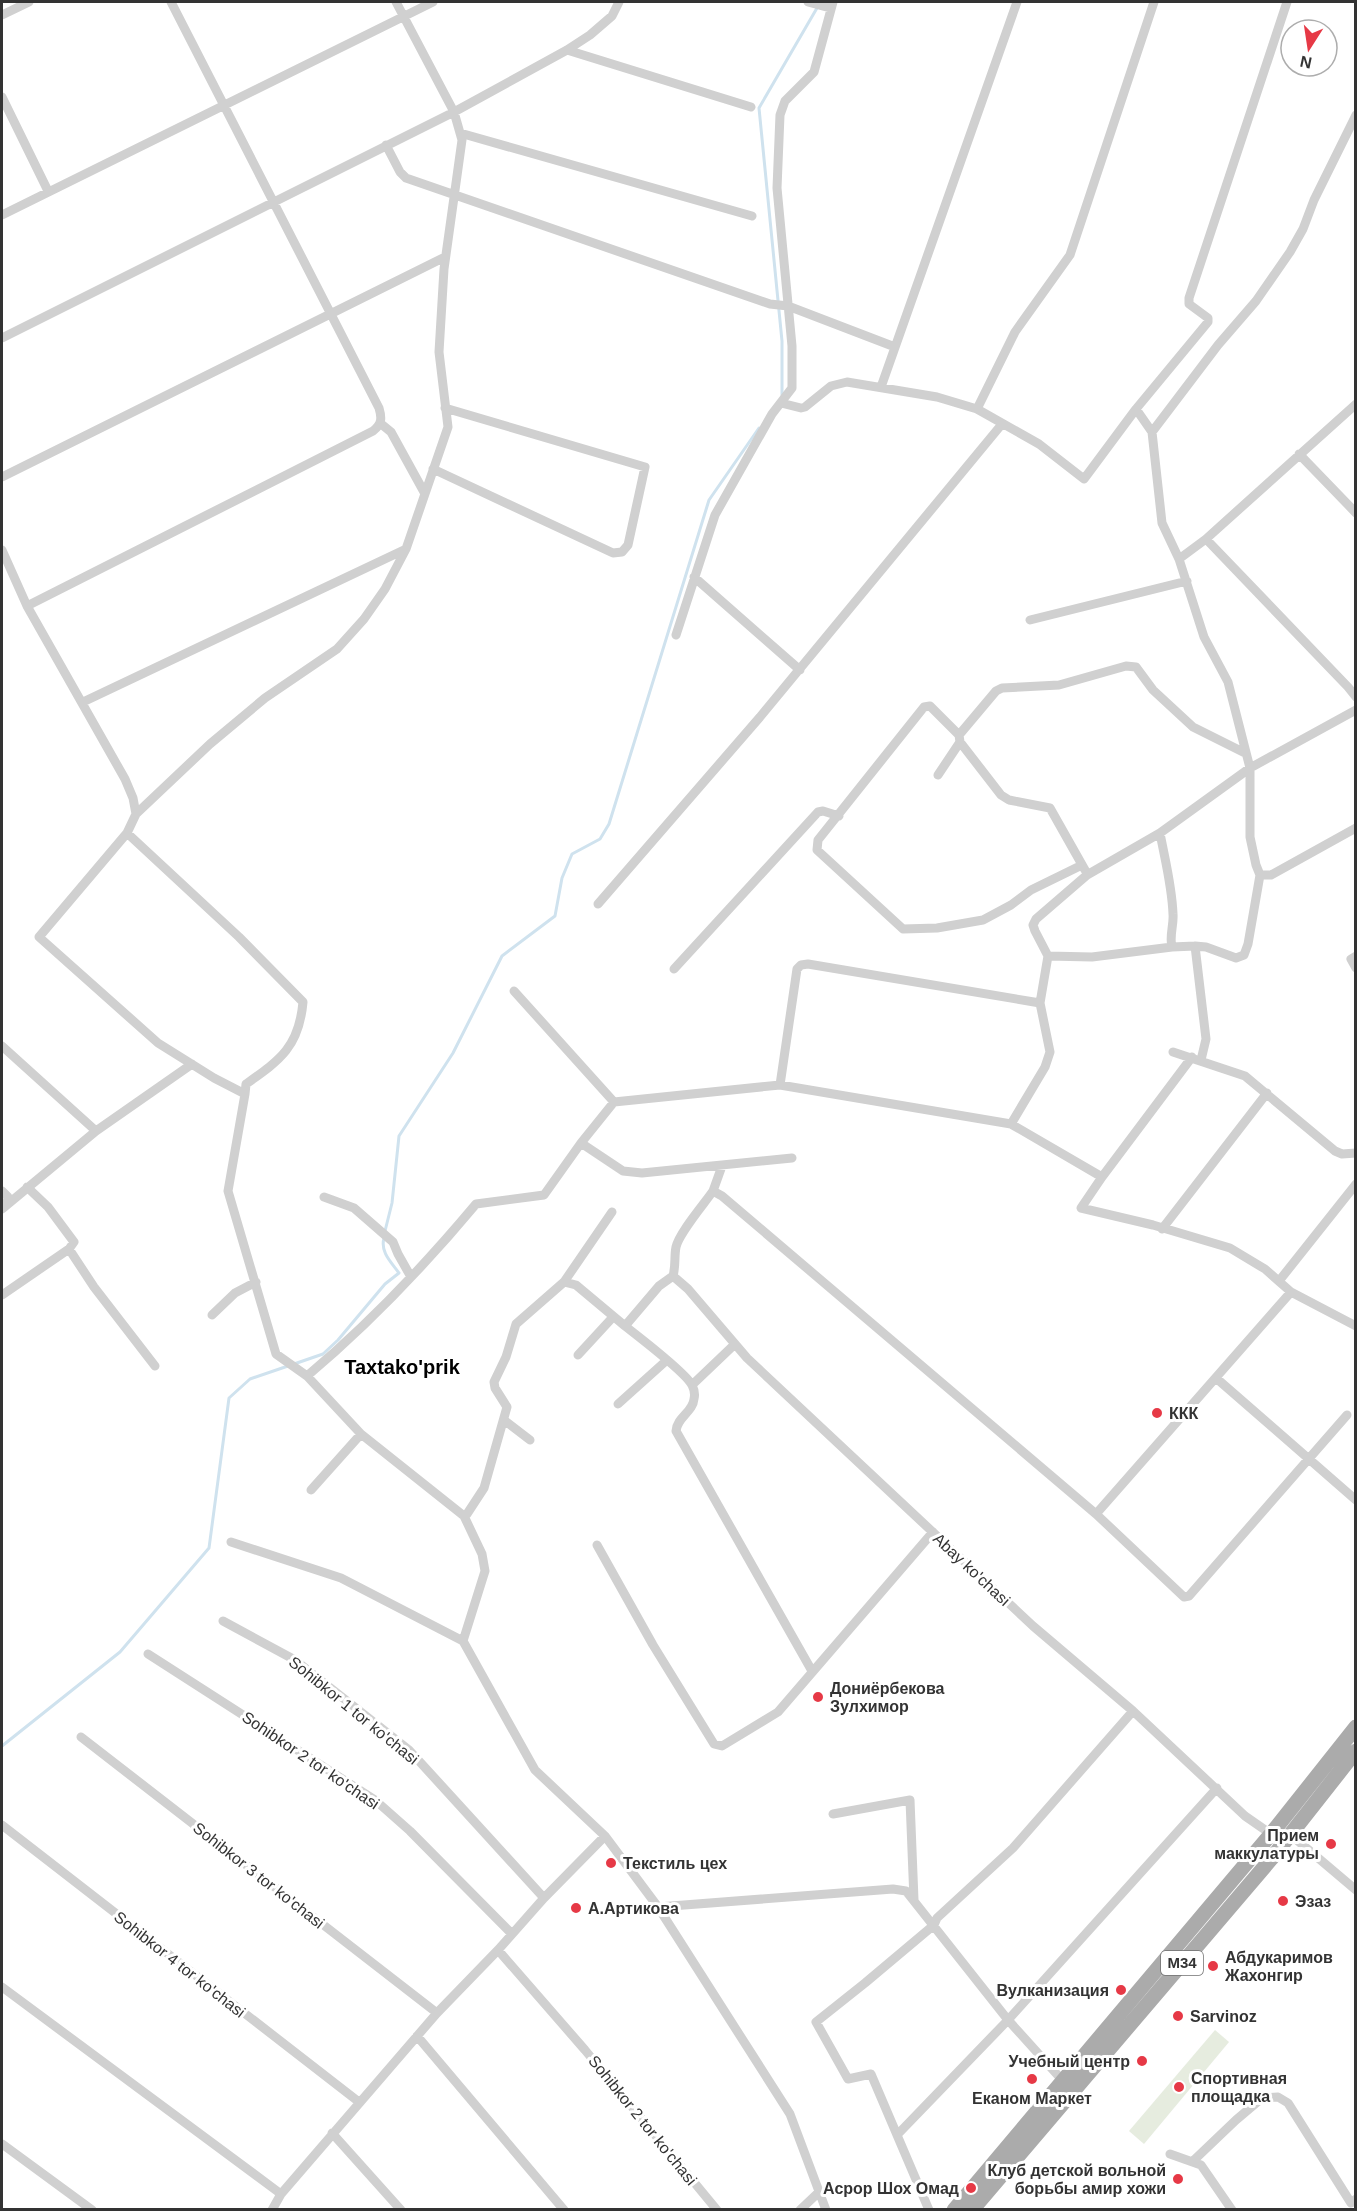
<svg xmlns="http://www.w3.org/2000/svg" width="1357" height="2211" font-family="Arial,sans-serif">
  <rect width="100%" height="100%" fill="#fff"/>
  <path fill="#e6ecdf" d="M1215,2030L1229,2042L1144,2144L1129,2131Z"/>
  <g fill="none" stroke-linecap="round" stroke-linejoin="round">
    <path stroke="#cfe2ee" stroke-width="3" d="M782,395V341L759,108L817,8
      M385,1231L392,1203L399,1136L453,1053L502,956L555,916L562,878L572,854L600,839L609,824L709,500L759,428
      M294,1364L323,1354L338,1340L385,1284L399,1273C391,1262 380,1252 384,1238
      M2,1746L120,1652L209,1548L229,1398L250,1379L288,1366"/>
    <path stroke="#d0d0d0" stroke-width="9" d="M396,2L454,112L462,140L444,269L439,352L448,427L406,549L385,589L364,619L337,649L265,698L210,744L136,814L127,833L39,937L158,1043L214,1078L245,1094L228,1191L276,1354L307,1376L361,1434L464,1516L482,1554L485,1571L463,1641L535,1770L605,1836L658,1907L790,2114L826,2210
      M808,2L830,8
      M2,15L29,2
      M567,50L751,107
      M2,97L48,191
      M460,133L752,216
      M386,145L400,172L406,178L770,304L788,306L895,347
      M2,215L433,2
      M2,338L454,112L567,50L590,35L612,16L619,2
      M881,387L1017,2
      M781,403L801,408L805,407L831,386L847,382L937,397L977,409L1039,444L1084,479L1136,409L1208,322V318L1189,304V298L1287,2
      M977,409L1015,332L1070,255L1154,2
      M380,423L391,432L424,492
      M1152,432L1218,345L1256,301L1290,252L1303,229L1314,200L1356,115
      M1299,454L1356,513
      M433,469L613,553L622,552L628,545L645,467L445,408
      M2,477L445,257
      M1206,539L1348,687L1356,697
      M2,550L27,606L373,431C382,424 382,418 379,408L171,2
      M1179,559L1206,539L1356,404
      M694,577L800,670
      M27,606L125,779L133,798L136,814
      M1030,620L1187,581
      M676,635L715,515L772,414L792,388V346L777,188L780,115L785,101L814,72L833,2
      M83,702L406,549
      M959,735L930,706L924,707L818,840L817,850L903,929L937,928L983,920L1011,905L1031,890L1082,865
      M960,742L1001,795L1009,800L1050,808L1085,870
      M938,775L960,742L959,735L996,691L1002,688L1059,685L1126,666L1136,667L1153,690L1193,727L1245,753
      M127,833L239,937L303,1002C299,1047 280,1060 246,1084L245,1094
      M1160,833C1165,860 1172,886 1173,914C1174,925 1169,936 1172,947
      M1260,875H1271L1356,828
      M598,904L760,717L1002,424
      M1195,946L1206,1039L1201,1060
      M1048,956L1092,957L1172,947L1195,946L1206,947L1236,958L1244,955L1248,944L1260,875L1256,865L1250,837V768L1228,682L1204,637L1179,559L1162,523L1152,432L1136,409
      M1356,956L1351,959L1356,968
      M674,969L818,812L823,811L839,816
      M514,991L614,1102L780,1085L1011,1124L1102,1177L1081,1208L1153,1225L1230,1248L1265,1269L1291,1292L1356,1326
      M2,1046L96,1131
      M1173,1052L1245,1076L1335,1151L1342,1154L1356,1153
      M780,1085L797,969L801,965L808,964L1040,1003
      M1011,1124L1045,1067L1050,1052L1040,1003L1048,956L1035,931L1033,925L1036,919L1087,875L1160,833L1250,768L1356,710
      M581,1143L623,1171L642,1173L792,1158
      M1102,1177L1192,1057
      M2,1191L8,1197L7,1203
      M713,1191L722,1166
      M324,1197L354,1208L393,1242L398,1254L411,1277
      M2,1209L96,1131L192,1064
      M1162,1229L1267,1093
      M69,1249L94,1287L155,1366
      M1279,1281L1356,1184
      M564,1282L576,1285L625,1326L659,1286L673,1276
      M2,1295L69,1249L74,1242L48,1207L27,1187
      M212,1315L235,1293L256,1282
      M625,1326C639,1337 685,1372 692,1385C694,1389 695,1395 694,1399C693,1412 677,1417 676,1431L812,1671
      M578,1355L613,1317
      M307,1376C369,1324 425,1265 476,1204L544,1195L581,1143L614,1102
      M1216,1378L1356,1500
      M692,1385L735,1344
      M618,1404L667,1360
      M504,1420L530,1440
      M311,1490L361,1434
      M1096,1514L1291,1292
      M464,1516L467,1514L484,1488L507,1407L495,1388L494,1382L506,1357L516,1324L564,1282L612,1212
      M231,1542L341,1578L463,1641
      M597,1545L653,1645L714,1744L722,1746L778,1712L933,1532
      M223,1621L295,1660L409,1750L544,1898
      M148,1654L375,1800L410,1831L512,1934
      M81,1737L437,2013
      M833,1814L910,1800L914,1900
      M2,1825L359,2102
      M1271,1834L1245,1816L1133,1711L1033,1626L747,1358L688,1289L673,1276C676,1265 674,1257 676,1247C679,1233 704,1204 713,1191L722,1196L1096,1514L1184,1597L1189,1596L1347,1415
      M1291,1835L1356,1890
      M658,1907L893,1889L906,1891L1008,2020L1063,2081
      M498,1950L585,2050L717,2210
      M2,1987L281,2194
      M417,2036L564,2210
      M332,2133L401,2210
      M898,2134L1008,2020L1217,1788
      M2,2144L92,2210
      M1170,2154L1201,2165L1232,2210
      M1192,2162L1236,2120L1262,2098L1278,2097L1288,2103L1351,2203L1356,2199
      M272,2210L281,2194L437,2013L498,1950L544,1898L605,1836
      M800,2210L819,2192
      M929,2210L871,2074L848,2079L816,2022L865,1983L934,1925L937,1918L1013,1848L1133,1711"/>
    <path stroke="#ababab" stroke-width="15" d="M954,2210L1271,1834L1356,1727
      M972,2210L1271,1859L1356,1751"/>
  </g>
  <g fill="#e63946" stroke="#fff" stroke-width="2">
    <circle cx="1157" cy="1413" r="6"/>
    <circle cx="818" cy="1697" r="6"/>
    <circle cx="1331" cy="1844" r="6"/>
    <circle cx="611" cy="1863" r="6"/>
    <circle cx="1283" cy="1901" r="6"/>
    <circle cx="576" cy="1908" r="6"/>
    <circle cx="1213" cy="1966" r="6"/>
    <circle cx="1121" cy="1990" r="6"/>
    <circle cx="1178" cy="2016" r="6"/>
    <circle cx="1142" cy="2061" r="6"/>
    <circle cx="1032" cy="2079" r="6"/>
    <circle cx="1179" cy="2087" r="6"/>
    <circle cx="1178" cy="2179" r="6"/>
    <circle cx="971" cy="2188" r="6"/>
  </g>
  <g text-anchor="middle" stroke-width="6" stroke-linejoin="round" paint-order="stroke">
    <rect fill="#fff" stroke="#707070" stroke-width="1.5" x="1161" y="1951" width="42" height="24" rx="4.5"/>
    <g font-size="15" font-weight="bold" fill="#333">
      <text x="1182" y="1968">M34</text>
    </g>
    <g font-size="16" font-weight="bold" fill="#333" stroke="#fff" text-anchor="start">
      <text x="1169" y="1419">ККК</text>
      <text x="830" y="1694">Дониёрбекова<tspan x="830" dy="18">Зулхимор</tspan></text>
      <text x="1319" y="1841" text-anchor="end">Прием<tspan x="1319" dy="18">маккулатуры</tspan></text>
      <text x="623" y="1869">Текстиль цех</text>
      <text x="1295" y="1907">Эзаз</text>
      <text x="588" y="1914">А.Артикова</text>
      <text x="1225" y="1963">Абдукаримов<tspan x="1225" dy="18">Жахонгир</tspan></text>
      <text x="1109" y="1996" text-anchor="end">Вулканизация</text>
      <text x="1190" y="2022">Sarvinoz</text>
      <text x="1130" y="2067" text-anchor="end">Учебный центр</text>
      <text x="1191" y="2084">Спортивная<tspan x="1191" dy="18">площадка</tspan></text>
      <text x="1032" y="2104" text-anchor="middle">Еканом Маркет</text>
      <text x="1166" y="2176" text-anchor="end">Клуб детской вольной<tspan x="1166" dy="18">борьбы амир хожи</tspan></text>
      <text x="959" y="2194" text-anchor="end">Асрор Шох Омад</text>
    </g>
    <g font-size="16" fill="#333" stroke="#fff">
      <text transform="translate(972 1569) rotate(43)" y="6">Abay ko'chasi</text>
      <text transform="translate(354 1710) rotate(39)" y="6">Sohibkor 1 tor ko'chasi</text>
      <text transform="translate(311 1760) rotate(34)" y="6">Sohibkor 2 tor ko'chasi</text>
      <text transform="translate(259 1875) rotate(38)" y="6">Sohibkor 3 tor ko'chasi</text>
      <text transform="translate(180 1964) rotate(38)" y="6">Sohibkor 4 tor ko'chasi</text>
      <text transform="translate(643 2120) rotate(51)" y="6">Sohibkor 2 tor ko'chasi</text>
    </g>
    <g font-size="20" font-weight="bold" fill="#000" stroke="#fff">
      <text x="402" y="1374">Taxtako'prik</text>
    </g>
  </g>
  <rect width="1357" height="2211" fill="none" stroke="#333333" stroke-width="6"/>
  <g transform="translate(1309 48) rotate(192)"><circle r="28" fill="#ffffff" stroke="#adadad" stroke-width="1.5"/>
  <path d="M0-4.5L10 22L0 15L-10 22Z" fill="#e63946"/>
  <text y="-9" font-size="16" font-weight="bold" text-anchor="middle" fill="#333333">N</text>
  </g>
</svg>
